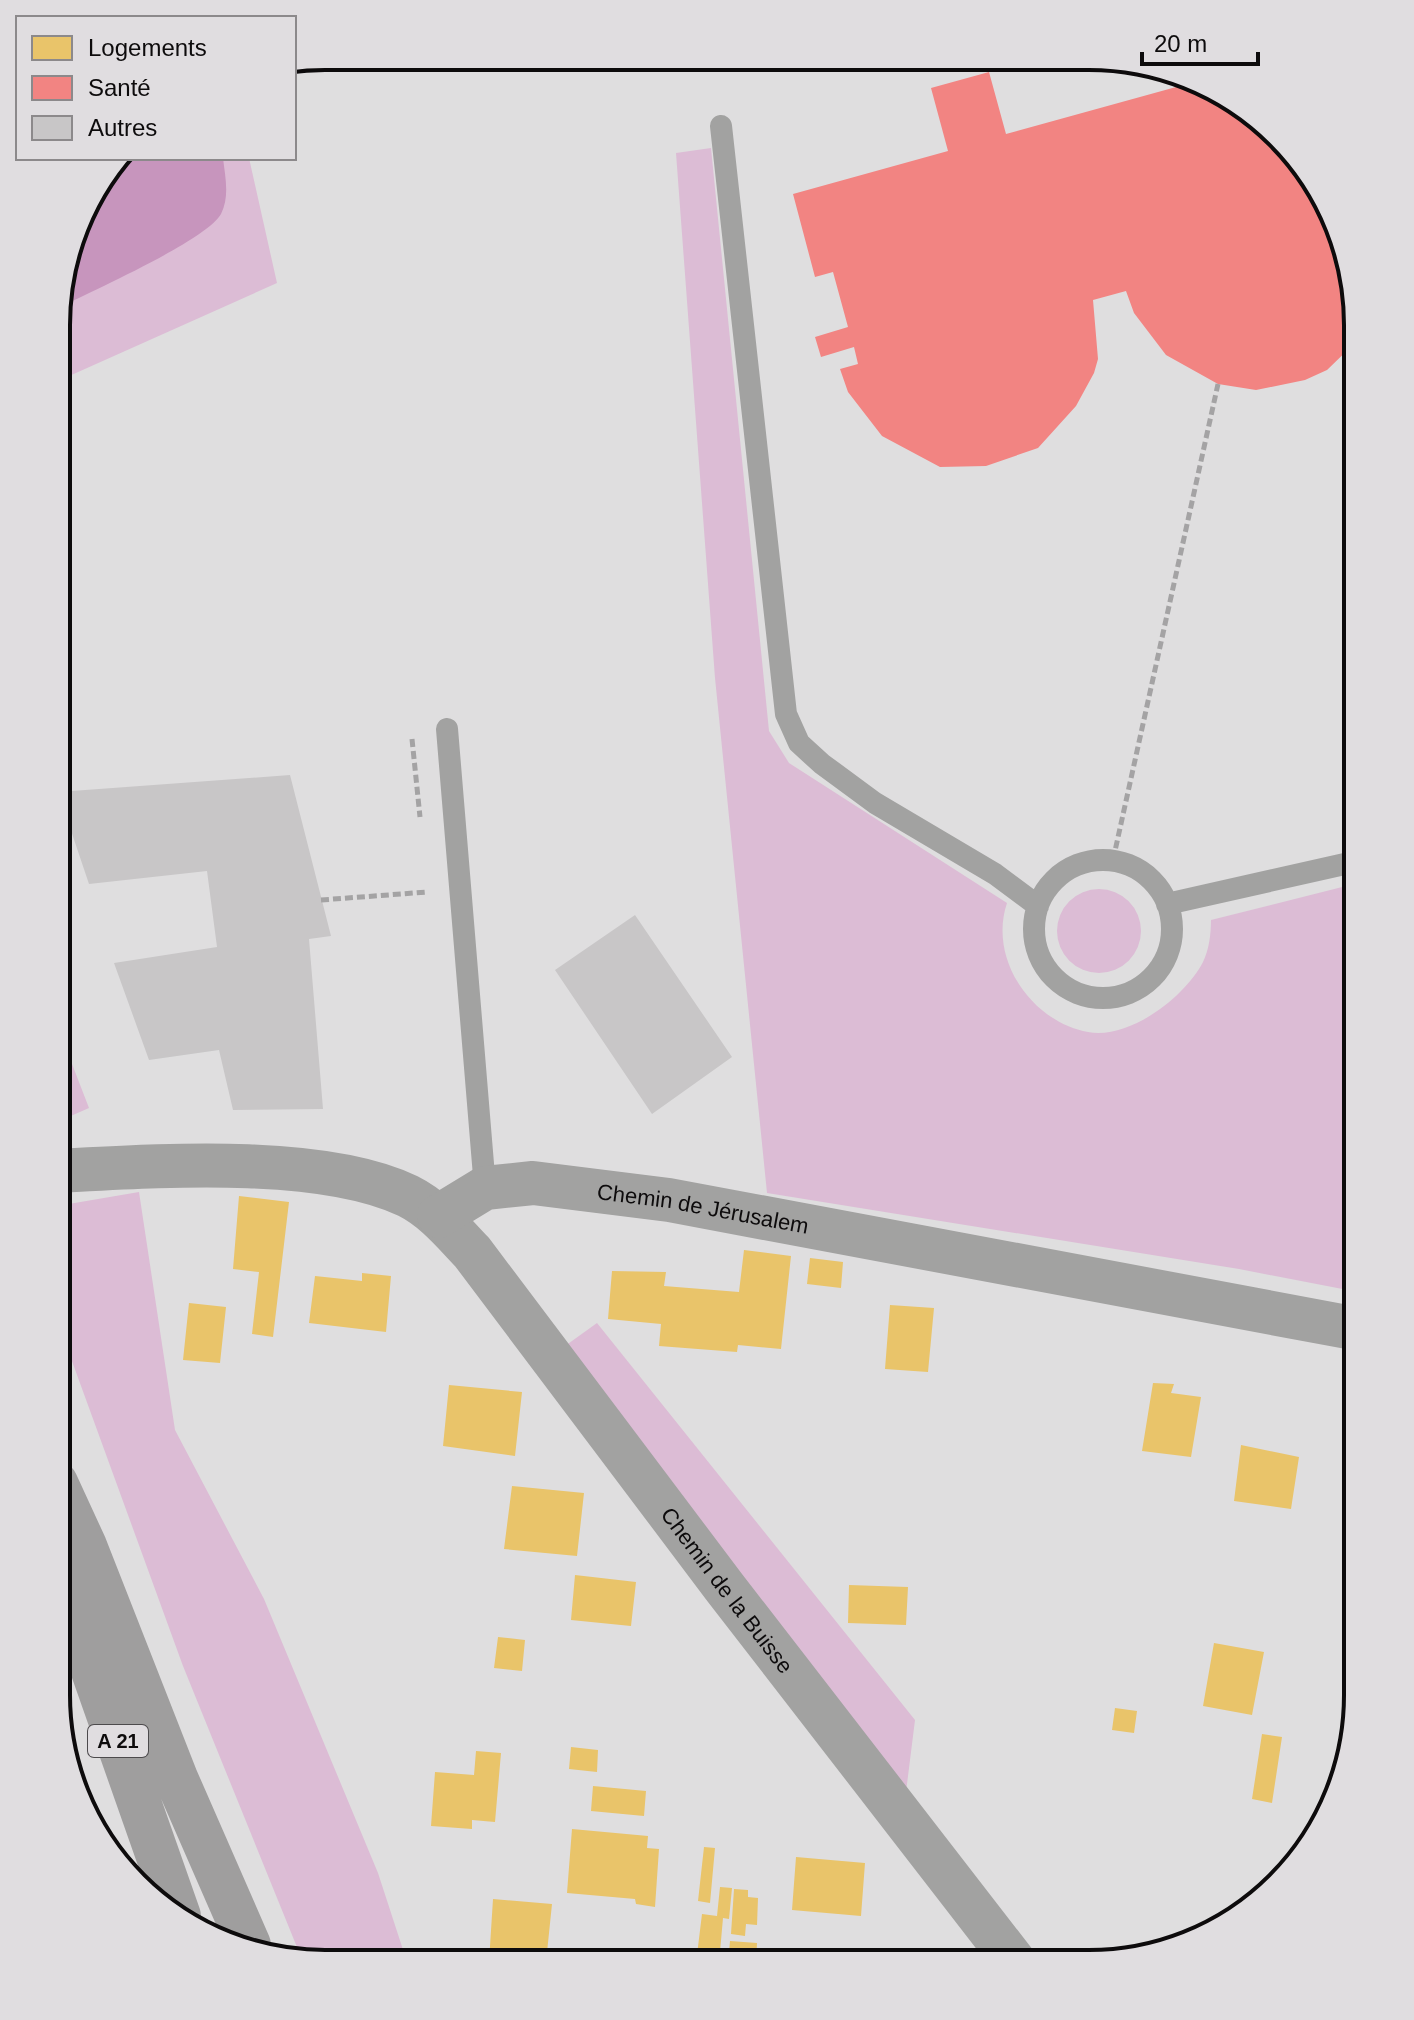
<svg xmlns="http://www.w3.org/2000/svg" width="1414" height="2020" font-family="Helvetica,sans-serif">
  <rect width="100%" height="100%" fill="#dfdedf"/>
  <path fill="#dcbcd5" d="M711,148L769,731L789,763L1007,903C988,959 1032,1022 1088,1032C1129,1040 1185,997 1203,962C1209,950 1211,934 1211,920L1358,883V1292L1239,1269L767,1193L715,678L676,153Z
    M119,158H249L277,283L58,381V289L92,191Z
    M1057 931a42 42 0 1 1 84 0a42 42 0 1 1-84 0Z
    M57,1025L89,1108L57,1122Z
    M139,1192L175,1430L264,1599L378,1873L407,1962H303L183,1666L57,1320V1206Z
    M597,1323L915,1720L906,1792L565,1346Z"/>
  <path fill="#c795bd" d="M121,158H223C225,176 230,196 221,214C207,240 90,292 58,308C58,265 87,186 121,158Z"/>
  <path fill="#e9c46a" d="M239,1196L289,1202L273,1337L252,1334L259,1272L233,1269Z
    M744,1250L791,1256L781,1349L738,1345L737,1352L659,1346L661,1324L608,1319L612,1271L666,1272L664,1286L739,1292Z
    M810,1258L843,1262L841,1288L807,1284Z
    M362,1273L391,1276L386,1332L309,1323L315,1276L362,1281Z
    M189,1303L226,1307L220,1363L183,1360Z
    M890,1305L934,1308L928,1372L885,1369Z
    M1153,1383L1174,1384L1171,1393L1201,1397L1191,1457L1142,1451Z
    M449,1385L522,1392L515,1456L443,1446Z
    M1241,1445L1299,1457L1291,1509L1234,1501Z
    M512,1486L584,1493L577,1556L504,1549Z
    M575,1575L636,1582L631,1626L571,1620Z
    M849,1585L908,1587L906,1625L848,1623Z
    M498,1637L525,1640L522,1671L494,1668Z
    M1214,1643L1264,1652L1252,1715L1203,1706Z
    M1115,1708L1137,1711L1134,1733L1112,1730Z
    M1262,1734L1282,1737L1272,1803L1252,1799Z
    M571,1747L598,1750L597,1772L569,1769Z
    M476,1751L501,1753L495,1822L472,1820V1829L431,1826L435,1772L474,1775Z
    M593,1786L646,1791L644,1816L591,1811Z
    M572,1829L648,1836L647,1848L659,1849L655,1907L636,1904L635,1899L567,1893Z
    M704,1847L715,1848L710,1903L698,1901Z
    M796,1857L865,1863L861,1916L792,1910Z
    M720,1887L732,1888L729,1919L723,1918L719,1963H696L702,1914L717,1916Z
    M734,1889L748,1890V1897L758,1898L757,1925L746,1924L745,1936L731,1934Z
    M493,1899L552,1904L546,1962H489Z
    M730,1941L757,1943L756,1963H728Z
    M861,1953L894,1957V1963H860Z"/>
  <path fill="#f28482" d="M989,72L1006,134L1187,84L1252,111L1330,206L1358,324V340L1327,370L1305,380L1256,390L1218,384L1166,355L1134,313L1126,291L1093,300L1098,359L1094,373L1076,406L1038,448L986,466L940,467L882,436L848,392L840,369L858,364L854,347L821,357L815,337L848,327L833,272L815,277L793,194L948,151L931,88Z"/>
  <path fill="#c8c6c7" d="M290,775L331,936L309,939L323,1109L233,1110L219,1050L149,1060L114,963L217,947L207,871L89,884L58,792Z
    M635,915L732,1057L652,1114L555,970Z"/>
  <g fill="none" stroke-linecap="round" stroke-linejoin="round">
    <path stroke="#a4a3a4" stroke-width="5" stroke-dasharray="8 4" stroke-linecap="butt" d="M412,739L420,817
      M1113,860L1218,384
      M321,900L427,892"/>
    <path stroke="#a2a2a1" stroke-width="22" d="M721,126L786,714L799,743L822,764L875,803L995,874L1038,906
      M447,729L485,1188
      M1034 929a69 69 0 1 1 138 0a69 69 0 1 1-138 0Z
      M1167,904L1358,861"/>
    <g stroke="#a2a2a1" stroke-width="44">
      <path id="s1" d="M57,1171C154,1166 321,1154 408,1196C434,1209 452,1231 472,1252L725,1588L1016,1964"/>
      <path id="s2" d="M439,1216L485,1188L533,1183L669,1200L1358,1329"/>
    </g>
    <path stroke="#9f9e9e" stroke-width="44" d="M56,1483L85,1546L176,1778L249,1945
      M56,1566L179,1916"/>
  </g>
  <g text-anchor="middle" stroke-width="8" stroke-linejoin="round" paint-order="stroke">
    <rect fill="#e0dde0" stroke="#4c4a4c" stroke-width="2" x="88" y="1725" width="60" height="32" rx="6"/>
    <g font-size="20" font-weight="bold" fill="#0d0b0c">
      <text x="118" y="1748">A 21</text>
    </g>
    <g font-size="22" fill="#0d0b0c" stroke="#e0dde0">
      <text dy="8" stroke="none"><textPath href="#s2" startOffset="274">Chemin de Jérusalem</textPath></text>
      <text dy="8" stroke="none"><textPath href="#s1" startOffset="864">Chemin de la Buisse</textPath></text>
    </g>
  </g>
  <path d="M0 0H1414V2020H0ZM325 70H1089A255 255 0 0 1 1344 325V1695A255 255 0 0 1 1089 1950H325A255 255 0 0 1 70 1695V325A255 255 0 0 1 325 70Z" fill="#e0dde0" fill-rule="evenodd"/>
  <path fill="none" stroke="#0d0b0c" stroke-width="4" d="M325 70H1089A255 255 0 0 1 1344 325V1695A255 255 0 0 1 1089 1950H325A255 255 0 0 1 70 1695V325A255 255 0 0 1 325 70Z"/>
  <rect x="16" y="16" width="280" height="144" fill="#e0dde0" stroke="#8c898b" stroke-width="2"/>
  <rect x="32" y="36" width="40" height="24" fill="#e9c46a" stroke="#8c898b" stroke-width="2"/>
  <text x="88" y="56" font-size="24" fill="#0d0b0c">Logements</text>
  <rect x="32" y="76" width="40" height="24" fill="#f28482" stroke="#8c898b" stroke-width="2"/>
  <text x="88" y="96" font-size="24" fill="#0d0b0c">Santé</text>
  <rect x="32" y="116" width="40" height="24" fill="#c8c6c7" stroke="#8c898b" stroke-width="2"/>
  <text x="88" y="136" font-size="24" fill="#0d0b0c">Autres</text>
  <path d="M1142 52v12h116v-12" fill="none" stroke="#0d0b0c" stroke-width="4"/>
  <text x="1154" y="52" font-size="24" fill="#0d0b0c" stroke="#e0dde0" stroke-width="6" paint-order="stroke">20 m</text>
</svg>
